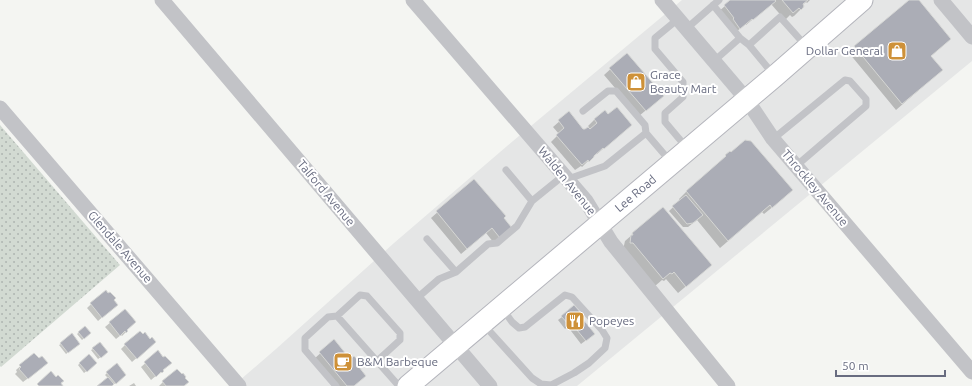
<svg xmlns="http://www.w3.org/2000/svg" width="972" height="386" font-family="Ubuntu,sans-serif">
  <defs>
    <pattern id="grass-dots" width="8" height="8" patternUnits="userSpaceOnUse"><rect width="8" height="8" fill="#d2dad2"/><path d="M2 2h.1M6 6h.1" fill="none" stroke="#aeb5b0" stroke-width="1.8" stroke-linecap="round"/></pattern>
  </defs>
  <rect width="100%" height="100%" fill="#f4f5f2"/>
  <path fill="#e5e6e6" d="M682,0H972V61L577,386H233L276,349L394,243L513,141Z"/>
  <path fill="url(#grass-dots)" d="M0,125L120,265L1,367L0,366Z"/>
  <path fill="#0003" d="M732,0H810L807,3L806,2L802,5L801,9L794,16L792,17L790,15L785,20L771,4L746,25L745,24L734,34L718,12Z
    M911,0H918L950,39L930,57L942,70L896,110L849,53Z
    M627,54L657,101L639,116L604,75Z
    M605,111L608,115L631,125L597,154L596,153L582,167L581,166L575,170L551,142L559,134L553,127L569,113L583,130H585L589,127L588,126L594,120Z
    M726,156L785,197L764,214L762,212L720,248L697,220L688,227H683L669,211L680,201L679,199L686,192L719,164Z
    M474,180L511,228L494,243L486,233L461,254L431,218Z
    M663,208L703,272L678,293L666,279L664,281L662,280L655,286L623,250L625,241Z
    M105,291L113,300V308L98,321L87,308Z
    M125,310L127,331L122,336L121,335L116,339L105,327Z
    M562,317L580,318L589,338L581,344L568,327L565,329L558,320Z
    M85,327L90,333L82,340L77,334Z
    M334,341L350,360L353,386H336L314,359Z
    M61,344L77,345L66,354L59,345Z
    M125,345L150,346L132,362L121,349Z
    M93,349L105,354L98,359L91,350Z
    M158,352L163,371L157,376V375L151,380L141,367Z
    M34,354L43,367L23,382L15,374L17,372L16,370Z
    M89,355L96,363L84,373L78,365Z
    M116,364L125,375L113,385V384L111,386H98L108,378L105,375Z
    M177,370L183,386H159L163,382Z
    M134,383L136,386H129Z"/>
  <path fill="#abadb6" stroke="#d6d7d5" d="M730,0H775L776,1L753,20L752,19L740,29L733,19L734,18L724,5Z
    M782,0H808L803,4L804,6L803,8L801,10L799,8L793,13Z
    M909,0H919L951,39L931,56L943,70L902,104L854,46Z
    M627,53L664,96L646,111L609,68Z
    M617,107L632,125L604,149L603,148L594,156V157L589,162L588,160L582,165L556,135L564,128L558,120L569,111L583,129H585L588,127L590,129L597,123L594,119L605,110L608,114Z
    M745,140L751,141L793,190L772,208L770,205L728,241L686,191L726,156L725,155L730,151L731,152Z
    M474,179L506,216L504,218L512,228L500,238L492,228L467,249L436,211Z
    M686,195L703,215L693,223L687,224L672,206Z
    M663,207L712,265L686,287L674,272L672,274L670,273L663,279L633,243H630L631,235H633L632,233Z
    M106,290L108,293L110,292L116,298L114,300L118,305L102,318L90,303Z
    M574,305L583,315L582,318L595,334L586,341L572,324L570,326L561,316Z
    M125,309L132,317L136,322L127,330L128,331L126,333L125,331L120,336L109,322Z
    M85,326L91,333L84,339L78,332Z
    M140,331L143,334L145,332L150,339L152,337L156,342L137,359L124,344Z
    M72,333L80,344L68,353L60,343Z
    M334,339L350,359L354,356L362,365L359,367L366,376L354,386H347L319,352Z
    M100,342L108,352L101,358L92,348Z
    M158,350L163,357L165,356L172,363L163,370L164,371L162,373L161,372L156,377L144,362Z
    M34,353L39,358L42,356L48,363L28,379L19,369L21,367L19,365Z
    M89,354L97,363L87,372L79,363Z
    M117,363L126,375L116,384L106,372Z
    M177,369L182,374L183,373L186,377L185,378L189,382L184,386H166L162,381Z
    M51,371L56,377L58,375L64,381L61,383L63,386H39L37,384Z
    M108,377L114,384L112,386H97Z"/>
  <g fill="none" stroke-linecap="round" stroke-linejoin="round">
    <defs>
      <g id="secondary">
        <path id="s1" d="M408,386L672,163L775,76L862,0"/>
      </g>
    </defs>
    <use href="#secondary" stroke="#b4b5bc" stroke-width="23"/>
    <path stroke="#c2c3c7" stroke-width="7" d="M713,5L740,38L749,45
      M678,19L655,38V49L683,82V97L665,113V122L687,148
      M686,29L719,0
      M714,61L740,38
      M773,74L749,45L780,17L806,46
      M583,111L608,91H616L645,125L646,133
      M773,139L845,80L850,81L866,99V106L796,166
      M506,170L532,201
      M568,179L605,166L646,133L670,161
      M427,239L456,272
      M416,299L439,279L456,272L488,244L497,243L517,226L532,201L564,175
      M337,316L360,295L367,296L400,333V340L377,361
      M484,325L532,378L541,384L551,385L574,373L589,363L605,348L607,338L602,330L572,297L565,295L525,327L519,328L512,322L502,308
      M336,386L305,350V338L328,317L337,316L399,386"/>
    <path stroke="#c2c3c7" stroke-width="15" d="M162,0L490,386
      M413,0L586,201L611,242L728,386
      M662,0L747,100L773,139L972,372
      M941,0L972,37
      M0,108L239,386"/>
    <use href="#secondary" stroke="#fff" stroke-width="21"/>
  </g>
  <defs>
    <symbol id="shop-square" viewBox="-11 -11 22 22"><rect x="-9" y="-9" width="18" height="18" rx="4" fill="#ce9139" stroke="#fff"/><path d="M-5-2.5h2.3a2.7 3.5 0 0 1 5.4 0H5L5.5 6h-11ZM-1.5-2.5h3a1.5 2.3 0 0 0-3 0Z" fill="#fff"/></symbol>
    <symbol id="restaurant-square" viewBox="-11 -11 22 22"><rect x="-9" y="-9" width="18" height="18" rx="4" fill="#ce9139" stroke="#fff"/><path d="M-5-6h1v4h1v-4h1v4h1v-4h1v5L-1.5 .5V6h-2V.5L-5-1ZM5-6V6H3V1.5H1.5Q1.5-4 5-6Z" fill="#fff"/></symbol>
    <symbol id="cafe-square" viewBox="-11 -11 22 22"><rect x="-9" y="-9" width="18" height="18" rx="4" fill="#ce9139" stroke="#fff"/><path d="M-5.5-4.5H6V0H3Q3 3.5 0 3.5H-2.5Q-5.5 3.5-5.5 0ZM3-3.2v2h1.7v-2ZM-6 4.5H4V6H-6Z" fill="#fff"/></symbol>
  </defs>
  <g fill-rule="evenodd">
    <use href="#shop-square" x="886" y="40" width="22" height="22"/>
    <use href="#shop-square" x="625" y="71" width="22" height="22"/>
    <use href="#restaurant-square" x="564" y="310" width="22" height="22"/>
    <use href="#cafe-square" x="332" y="351" width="22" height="22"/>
  </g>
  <g text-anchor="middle" stroke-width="4" stroke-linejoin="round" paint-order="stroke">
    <g font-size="12" fill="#686c80" stroke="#fff" text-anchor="start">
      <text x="883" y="55" text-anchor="end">Dollar General</text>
      <text x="650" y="79">Grace<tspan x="650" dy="14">Beauty Mart</tspan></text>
      <text x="589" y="325">Popeyes</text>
      <text x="357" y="366">B&amp;M Barbeque</text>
    </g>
    <g font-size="12" fill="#686c80" stroke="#fff">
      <text transform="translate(567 181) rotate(51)" y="4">Walden Avenue</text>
      <text transform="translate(815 188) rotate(50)" y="4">Throckley Avenue</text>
      <text transform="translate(326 193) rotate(50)" y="4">Talford Avenue</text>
      <text dy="4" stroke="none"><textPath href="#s1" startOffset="298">Lee Road</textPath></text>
      <text transform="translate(120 247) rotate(49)" y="4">Glendale Avenue</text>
    </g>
  </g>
  <path d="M836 370v6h109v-6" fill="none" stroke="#686c80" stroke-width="2"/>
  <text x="842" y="370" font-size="12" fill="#686c80" stroke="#ffffff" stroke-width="3" paint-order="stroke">50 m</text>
</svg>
